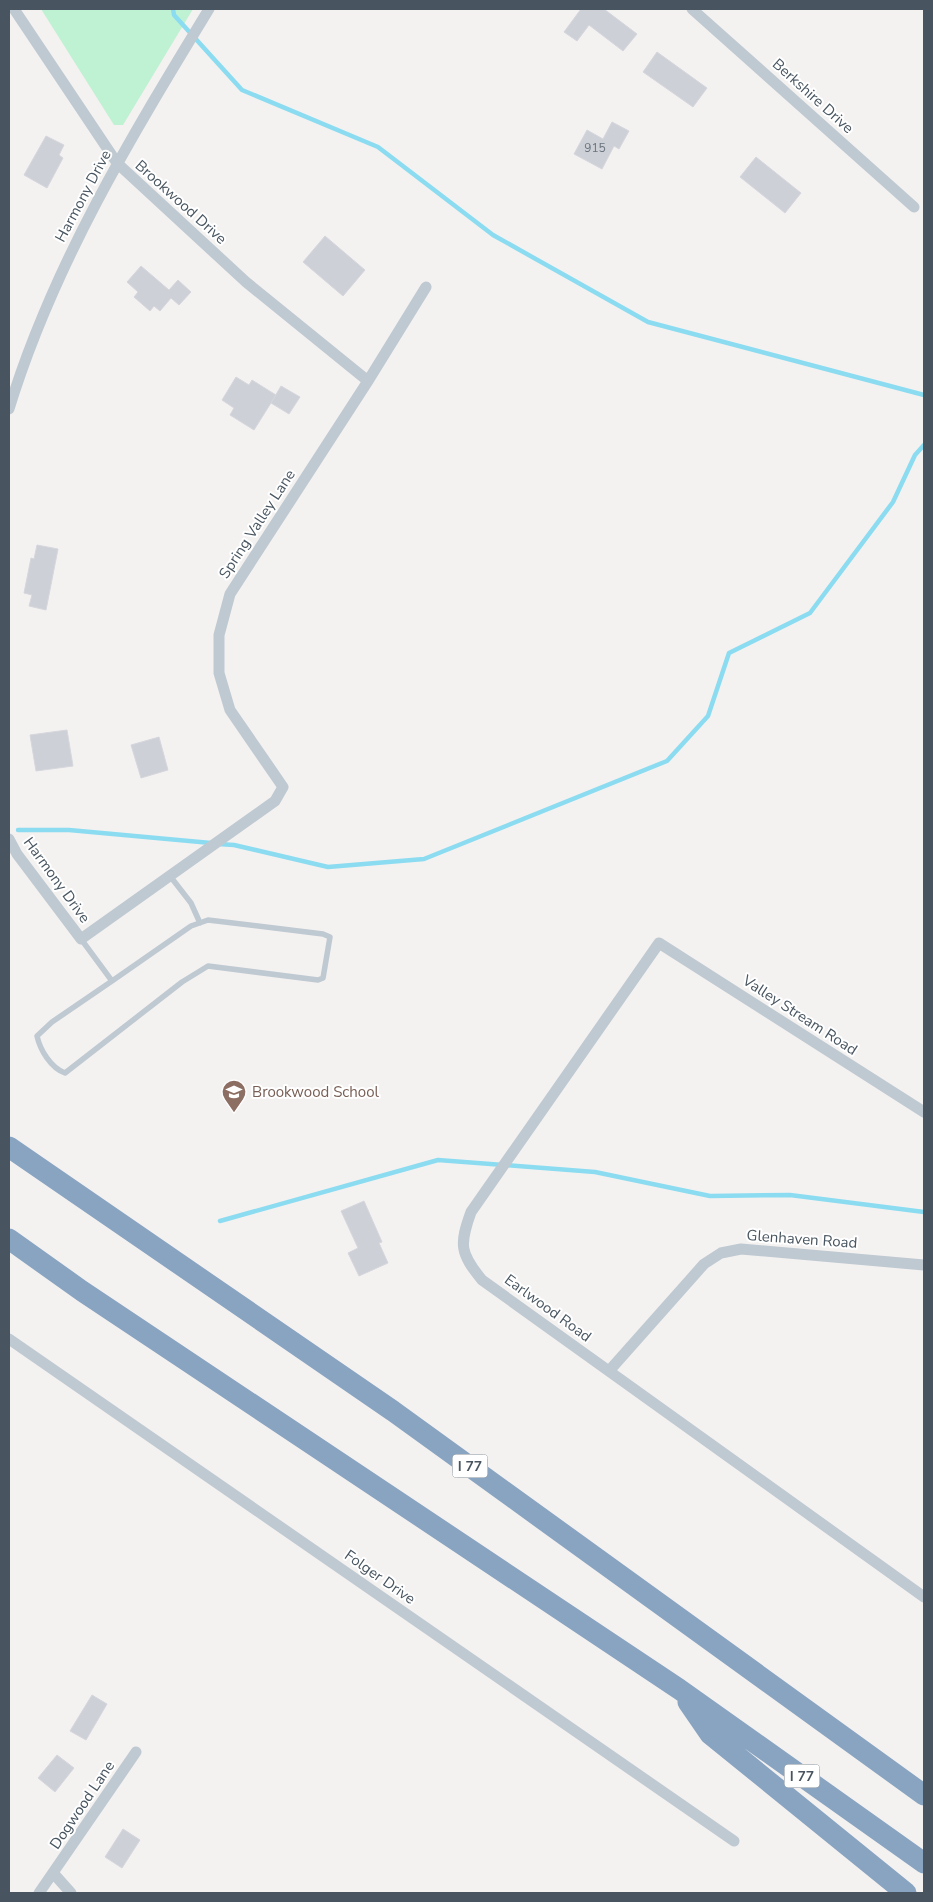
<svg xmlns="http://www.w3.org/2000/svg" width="933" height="1902" font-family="'Nunito Sans',sans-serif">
  <rect width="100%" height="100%" fill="#f4f1f1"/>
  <path fill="#bff2d2" d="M41,9H193L123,125H114Z"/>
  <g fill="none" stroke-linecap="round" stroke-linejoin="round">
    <path stroke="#8bdcf0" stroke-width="4.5" d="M173,9L174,15L242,90L378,147L493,235L648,322L924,395
      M18,830H69L211,843
      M218,844L234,845L328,867L424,859L667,761L708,716L729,653L810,613L893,502L915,455L924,445
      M220,1221L438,1160L595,1172L710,1196L790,1195L924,1212"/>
  </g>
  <path fill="#cdd0d6" stroke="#d5d7dd" d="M581,9H604L637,34L623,51L589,25L577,41L564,32Z
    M657,52L707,88L693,107L643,72Z
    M612,122L629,131L619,149L614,146L602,169L574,154L587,130L603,139Z
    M46,136L64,145L59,155L63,158L47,188L24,175Z
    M756,157L801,193L785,213L740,177Z
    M325,236L365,270L343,296L303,262Z
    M141,266L169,290L178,280L191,292L179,305L171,298L160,311L154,306L150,311L134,297L138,292L127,282Z
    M236,377L249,385L252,380L276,395L254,430L230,415L234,408L222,400Z
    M281,386L300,397L289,414L271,403Z
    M37,545L58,549L46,610L29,606L32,595L24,593L31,558L34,559Z
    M67,730L73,766L36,771L30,735Z
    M159,737L168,770L141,778L131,745Z
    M364,1201L382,1242L379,1243L388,1263L359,1276L348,1253L358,1248L341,1211Z
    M92,1695L107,1704L86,1740L70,1731Z
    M57,1755L74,1768L55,1792L38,1778Z
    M123,1829L140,1840L122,1868L105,1857Z"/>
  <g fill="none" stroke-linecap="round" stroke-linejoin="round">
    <path stroke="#bfc9d1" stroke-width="5.5" d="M170,876L191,903L200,923
      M81,939L112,981L52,1022L37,1036C40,1050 51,1068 65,1073L182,982L208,966L318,980L323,978L330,937L323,934L208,920L191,926L112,981"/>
    <path stroke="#bfc9d1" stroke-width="11" d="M14,9L117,163L246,282L368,381
      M692,9L914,207
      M9,409C53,265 131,137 209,9
      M9,839L17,854L81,939L275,801L283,787L230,710L219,673V635L230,594L368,381L426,287
      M924,1112L659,943L471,1212C459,1245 460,1253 482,1280L924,1597
      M9,1339L734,1841
      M609,1371L704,1264L721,1253L741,1249L924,1265
      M54,1874L71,1893
      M39,1893L136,1752"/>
    <path stroke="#88a4c1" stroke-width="21" d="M9,1147L393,1411L924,1795
      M9,1239L82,1291L679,1689L924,1863
      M688,1702L710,1734L906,1893"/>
  </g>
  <defs>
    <symbol id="school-pin" viewBox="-11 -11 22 30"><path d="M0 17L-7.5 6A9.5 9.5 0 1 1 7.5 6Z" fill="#8d6e63" stroke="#fff"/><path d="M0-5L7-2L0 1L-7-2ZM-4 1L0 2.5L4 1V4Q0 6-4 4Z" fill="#fff"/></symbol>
  </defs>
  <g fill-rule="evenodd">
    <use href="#school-pin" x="220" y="1078" width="28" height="38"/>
  </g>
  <g text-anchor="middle" stroke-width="4" stroke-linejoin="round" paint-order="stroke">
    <g font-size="12" fill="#69747e">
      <text x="595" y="152">915</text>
    </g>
    <g fill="#fff" stroke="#7f8890" stroke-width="1">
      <rect x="452.5" y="1454.5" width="35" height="23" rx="4"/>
      <rect x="784.5" y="1764.5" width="35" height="23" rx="4"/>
    </g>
    <g font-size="14" font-weight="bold" fill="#485560">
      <text x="470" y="1471">I 77</text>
      <text x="802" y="1781">I 77</text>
    </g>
    <g font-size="15" fill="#485560" stroke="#fff">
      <text transform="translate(813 96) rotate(42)" y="5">Berkshire Drive</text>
      <text transform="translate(83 196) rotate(-62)" y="5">Harmony Drive</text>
      <text transform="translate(181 202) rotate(42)" y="5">Brookwood Drive</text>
      <text transform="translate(257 524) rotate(-57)" y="5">Spring Valley Lane</text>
      <text transform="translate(57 880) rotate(54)" y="5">Harmony Drive</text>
      <text transform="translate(800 1015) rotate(33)" y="5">Valley Stream Road</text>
      <text transform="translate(802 1239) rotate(4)" y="5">Glenhaven Road</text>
      <text transform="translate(548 1308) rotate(36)" y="5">Earlwood Road</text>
      <text transform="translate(380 1577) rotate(35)" y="5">Folger Drive</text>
      <text transform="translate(82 1805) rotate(-56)" y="5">Dogwood Lane</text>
    </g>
    <g font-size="15" fill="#785e54" stroke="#fff" text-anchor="start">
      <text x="252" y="1097">Brookwood School</text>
    </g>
  </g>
  <rect width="933" height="1902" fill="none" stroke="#485560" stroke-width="20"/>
</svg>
